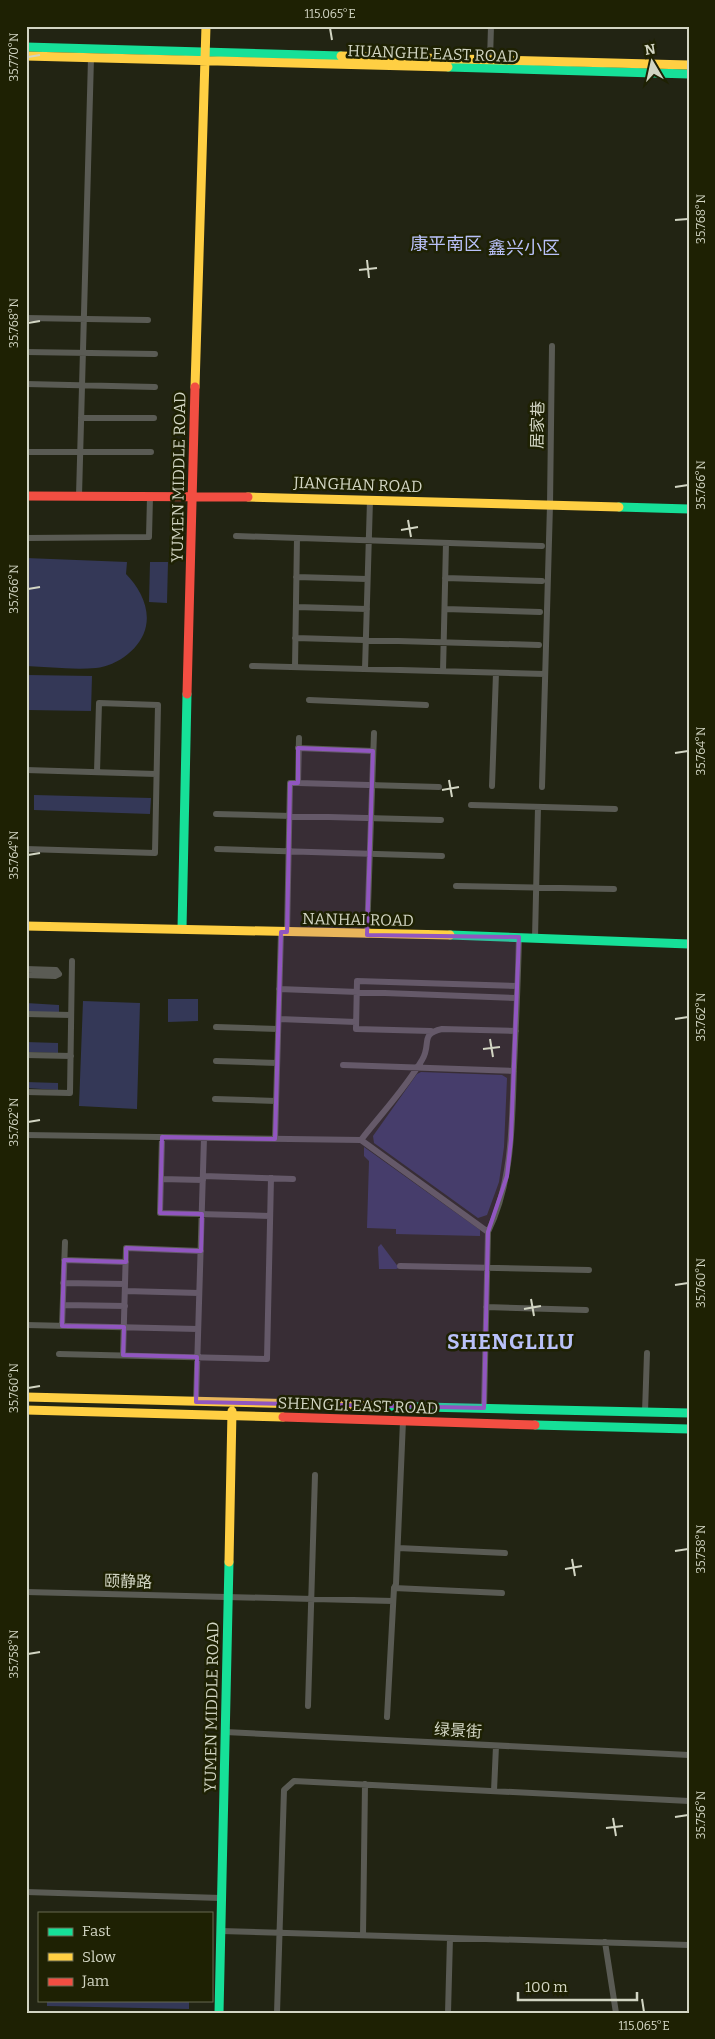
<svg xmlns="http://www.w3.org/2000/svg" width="715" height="2039" font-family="Bitter,'Noto Sans SC',serif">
  <rect width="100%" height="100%" fill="#222413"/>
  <path fill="#343857" d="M26,558L127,562L126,574C139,587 150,607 146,626C142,648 117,666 96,668C73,670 49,667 26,666Z
    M150,562H168L167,603L149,602Z
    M28,675L92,676L91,711L27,710Z
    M34,795L151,798L150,814L34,810Z
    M168,999H198V1021L168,1022Z
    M83,1001L140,1003L137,1109L79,1106Z
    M26,1003L59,1005V1014L26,1013Z
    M26,1042L58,1043V1053L26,1052Z
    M421,1072L502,1075L507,1078L504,1147L499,1182L487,1215L478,1218L374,1143L373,1136L417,1074Z
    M26,1082L58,1083V1090L26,1088Z
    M364,1147L480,1230V1236L396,1234V1229L367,1228L369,1161L364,1156Z
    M381,1244L399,1268L396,1269H379L378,1247Z
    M47,2000H189V2009L47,2006Z"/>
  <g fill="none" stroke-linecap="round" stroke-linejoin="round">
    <path stroke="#5a5b54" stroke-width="6" d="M490,60L491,26
      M26,318L148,320
      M26,352L155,354
      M26,384L155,387
      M81,418H154
      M26,452H151
      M79,496L91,58
      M236,536L542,546
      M26,538L149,537L150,497
      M296,577L367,579
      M445,578L542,581
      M296,607L367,609
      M445,609L540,612
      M295,638L539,645
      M252,666L545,674
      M295,667L297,538
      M365,669L370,500
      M443,671L446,543
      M309,700L426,705
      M298,748L373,751
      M26,770L156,774
      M298,783L439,787
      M492,786L496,673
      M542,787L550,505L552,346
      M471,805L615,809
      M216,814L441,820
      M26,849L155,853L158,705L99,703L97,772
      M217,849L442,856
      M456,886L614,889
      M287,932L290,783H298L299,738
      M367,935L374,733
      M535,938L538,807
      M26,969L56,970L59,974L55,976L26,975
      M279,989L517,998
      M26,1014L71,1015
      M279,1019L356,1022
      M216,1027L278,1029
      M431,1031L356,1029L357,981L517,986
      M26,1055L71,1056
      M216,1061L277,1063
      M343,1065L514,1071
      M26,1092L70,1093L72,961
      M215,1099L276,1101
      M26,1135L361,1140L488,1232
      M162,1137L160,1213L270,1216
      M275,1139L281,932
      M361,1140C381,1114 405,1089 422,1060C432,1044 419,1034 442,1029L516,1031
      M203,1176L293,1179
      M161,1179L203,1180
      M64,1260L126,1262
      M400,1266L589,1270
      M63,1283L125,1284
      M125,1291L199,1293
      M63,1305L125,1306
      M486,1307L586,1310
      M26,1325L198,1329
      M62,1326L65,1242
      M59,1354L267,1359L271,1178
      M123,1355L126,1248L201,1251
      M196,1402L204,1138
      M484,1408L488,1232C513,1181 512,1122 514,1067C516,1024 518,981 519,937
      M645,1412L647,1353
      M398,1548L505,1553
      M394,1588L502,1593
      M26,1592L393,1601
      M308,1706L315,1475
      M387,1717L394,1588L396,1584L403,1421
      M225,1732L689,1755
      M494,1791L496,1746
      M26,1892L221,1898
      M221,1931L689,1945
      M363,1935L365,1784
      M605,1942L616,2013
      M277,2013L284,1790L294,1781L689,1801
      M448,2013L450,1938"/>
    <path stroke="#16e098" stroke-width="9" d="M26,47L341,56
      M448,67L689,74
      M619,507L689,509
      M182,929L187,694
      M450,935L689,944
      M381,1406L689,1413
      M535,1425L689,1429
      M219,2013L229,1562"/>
    <path stroke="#ffcf43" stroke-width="9" d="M26,56L448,67
      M341,56L689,65
      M195,387L206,26
      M248,497L619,507
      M26,926L450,935
      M26,1397L381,1406
      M26,1410L283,1417
      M229,1562L232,1411"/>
    <path stroke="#f24e42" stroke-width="9" d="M26,496L248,497
      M187,694L195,387
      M283,1417L535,1425"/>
  </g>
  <path fill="#9156c0" fill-opacity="0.2" stroke="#9156c0" stroke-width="4" stroke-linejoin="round" d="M298,748L373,751L367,935L519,937L511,1140L507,1176L488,1232L484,1408L196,1402L197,1357L123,1355L124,1327L62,1326L64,1260L126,1262V1248L201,1251L202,1214L160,1213L162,1137L275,1139L281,932H287L290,783H298Z"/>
  <path fill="none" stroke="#d2d5c3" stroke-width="2" d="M330,28L332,40M28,57L40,55M675,220L688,219M367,260L369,278M359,270L377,268M28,323L40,321M675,487L688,485M408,520L411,537M401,530L418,527M28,589L40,587M675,753L688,751M449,780L452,797M442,790L459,787M28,855L40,853M675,1019L688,1017M490,1039L493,1057M483,1049L500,1047M28,1122L40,1120M675,1285L688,1283M531,1299L534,1316M524,1309L541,1306M28,1388L40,1386M675,1551L688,1549M572,1559L575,1576M565,1569L582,1566M28,1654L40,1652M675,1817L688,1815M613,1818L616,1836M606,1828L623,1826M642,1999L644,2012"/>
  <g text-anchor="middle" stroke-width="5" stroke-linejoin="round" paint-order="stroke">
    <g font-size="16" fill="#d2d5c3" stroke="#1e2103">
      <text transform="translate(433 53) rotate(2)" y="6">HUANGHE EAST ROAD</text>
      <text transform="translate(537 425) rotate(-89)" y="6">居家巷</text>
      <text transform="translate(178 477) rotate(-89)" y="6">YUMEN MIDDLE ROAD</text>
      <text transform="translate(358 484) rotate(2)" y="6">JIANGHAN ROAD</text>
      <text transform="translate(358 919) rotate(1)" y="6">NANHAI ROAD</text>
      <text transform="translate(358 1405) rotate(2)" y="6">SHENGLI EAST ROAD</text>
      <text transform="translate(128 1581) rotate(1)" y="6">颐静路</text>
      <text transform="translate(211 1707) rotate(-89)" y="6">YUMEN MIDDLE ROAD</text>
      <text transform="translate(458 1730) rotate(3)" y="6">绿景街</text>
    </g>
    <g font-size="18" fill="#b9c1f9" stroke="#1e2103">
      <text x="446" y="250">康平南区</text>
      <text x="524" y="254">鑫兴小区</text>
    </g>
    <g font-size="21" font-weight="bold" letter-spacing="1" fill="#b9c1f9" stroke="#1e2103">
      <text x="511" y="1349">SHENGLILU</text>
    </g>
  </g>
  <rect width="715" height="2039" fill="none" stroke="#1e2103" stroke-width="55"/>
  <rect x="38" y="1912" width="175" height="90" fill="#1e2103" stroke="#666950"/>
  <rect x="48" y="1928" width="25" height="8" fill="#16e098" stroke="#666950"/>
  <text x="82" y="1936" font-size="15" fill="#d2d5c3">Fast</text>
  <rect x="48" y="1953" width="25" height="8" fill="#ffcf43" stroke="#666950"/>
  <text x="82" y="1962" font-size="15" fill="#d2d5c3">Slow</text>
  <rect x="48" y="1978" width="25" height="8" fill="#f24e42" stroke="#666950"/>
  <text x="82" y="1986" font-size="15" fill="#d2d5c3">Jam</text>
  <g transform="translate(652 62) rotate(351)" stroke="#1e2103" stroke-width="4" paint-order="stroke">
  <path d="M0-4L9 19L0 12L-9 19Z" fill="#d2d5c3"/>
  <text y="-8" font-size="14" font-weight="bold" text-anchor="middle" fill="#d2d5c3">N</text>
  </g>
  <path d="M518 1992v8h119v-8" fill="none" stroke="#d2d5c3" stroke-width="2.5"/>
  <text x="525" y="1992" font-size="15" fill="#d2d5c3" stroke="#1e2103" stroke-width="4" paint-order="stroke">100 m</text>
  <rect x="28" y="28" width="660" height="1984" fill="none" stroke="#d2d5c3" stroke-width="2"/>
  <g font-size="12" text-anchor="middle" fill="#d2d5c3">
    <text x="330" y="18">115.065°E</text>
    <text transform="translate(14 57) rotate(-90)" y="4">35.770°N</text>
    <text transform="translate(701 219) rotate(-90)" y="4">35.768°N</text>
    <text transform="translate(14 323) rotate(-90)" y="4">35.768°N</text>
    <text transform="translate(701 485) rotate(-90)" y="4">35.766°N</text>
    <text transform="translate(14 589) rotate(-90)" y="4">35.766°N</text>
    <text transform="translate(701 751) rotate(-90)" y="4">35.764°N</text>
    <text transform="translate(14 855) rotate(-90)" y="4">35.764°N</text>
    <text transform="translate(701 1017) rotate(-90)" y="4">35.762°N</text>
    <text transform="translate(14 1122) rotate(-90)" y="4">35.762°N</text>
    <text transform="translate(701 1283) rotate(-90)" y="4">35.760°N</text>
    <text transform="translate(14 1388) rotate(-90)" y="4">35.760°N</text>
    <text transform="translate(701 1549) rotate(-90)" y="4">35.758°N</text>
    <text transform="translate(14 1654) rotate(-90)" y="4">35.758°N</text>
    <text transform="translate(701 1815) rotate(-90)" y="4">35.756°N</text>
    <text x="644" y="2030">115.065°E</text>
  </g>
</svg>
